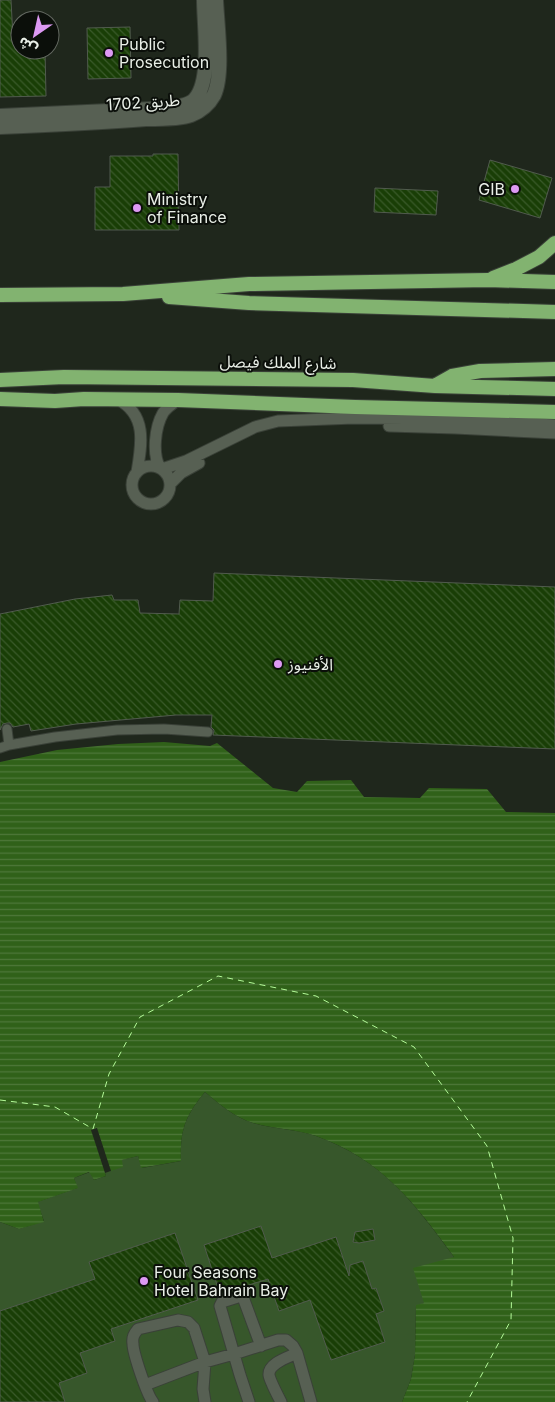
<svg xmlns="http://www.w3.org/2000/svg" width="555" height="1402" font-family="Inter,'Noto Sans Arabic',sans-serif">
  <defs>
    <pattern id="water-rules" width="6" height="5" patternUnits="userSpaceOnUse" patternTransform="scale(1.25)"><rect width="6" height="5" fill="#306119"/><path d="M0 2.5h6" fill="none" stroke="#4e783a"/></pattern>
    <pattern id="building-back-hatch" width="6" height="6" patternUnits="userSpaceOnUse" patternTransform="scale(1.25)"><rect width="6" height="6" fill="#193e06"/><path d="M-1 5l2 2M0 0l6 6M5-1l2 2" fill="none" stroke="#3a5a2a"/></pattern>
  </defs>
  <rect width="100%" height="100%" fill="#1f271c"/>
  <path fill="#37572b" d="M205,1092C219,1104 234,1117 253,1123C273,1129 296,1129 316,1136C383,1160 414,1203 454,1257L424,1303L416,1306L415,1355L411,1379L402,1402H0V1222L19,1229L44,1221L37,1202L77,1188L74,1178L90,1172L94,1180L106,1176L105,1173L121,1160L138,1156L142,1168L181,1161C180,1130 185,1116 205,1092Z"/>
  <path fill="url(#water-rules)" d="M164,742L210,746L217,743L273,788L297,792L307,781L351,780L364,797L420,798L429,788L487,789L506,812L555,813V1402H402L411,1379L415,1355L416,1305L424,1303L413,1268L454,1257C414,1202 382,1160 316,1136C296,1129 274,1129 253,1123C234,1117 219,1104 205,1092C185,1116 180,1130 181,1161L141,1168L138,1156L122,1160L123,1167L105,1173L106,1176L94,1180L89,1172L74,1178L78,1188L38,1202L44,1222L19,1229L0,1222V762L57,750L118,744Z"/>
  <path fill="#1f271c" d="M97,1128L111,1171L105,1173L91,1130Z"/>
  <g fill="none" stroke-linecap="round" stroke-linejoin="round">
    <path stroke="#b4fb99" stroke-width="1" stroke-dasharray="6 5" stroke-linecap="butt" d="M0,1100L55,1107L93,1129L109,1074L140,1017L218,976L316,996L414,1047L487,1146L513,1238L511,1320L467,1402"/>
  </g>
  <path fill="url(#building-back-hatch)" stroke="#515b4e" d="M0,0H11L13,38H20V50H45L46,96L0,97Z
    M130,27L131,78L88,79L87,28Z
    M153,154H178L179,230H95V187H110V156H153Z
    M490,160L552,178L540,218L479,200Z
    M375,188L438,191L436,215L374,212Z
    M214,573L555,587V749L213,735L214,730L211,727L212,715H176L76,724L31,731L29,724L13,727L10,723H7L3,724L0,730V614L75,599L112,595L114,600H138L140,613L179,614L180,600L213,601Z
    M261,1226L272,1258L336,1237L349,1276L350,1265L363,1261L372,1289L376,1288L384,1311L376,1314L385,1342L331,1360L310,1300L279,1311L268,1279L220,1294L204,1245Z
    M373,1229L375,1240L359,1243L353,1242L355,1232Z
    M175,1233L198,1300L111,1329L115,1341L80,1353L87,1373L59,1383L65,1402H0V1311L95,1279L89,1262Z"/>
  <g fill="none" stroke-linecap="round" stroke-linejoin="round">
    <defs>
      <path id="pedestrian" d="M7,729L9,745
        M0,748L9,745L55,737L117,730L164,729L208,732"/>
      <path id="minor" d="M117,399C147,414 142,443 137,472
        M389,426L455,428L555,433
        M132 485a19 19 0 1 1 38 0a19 19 0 1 1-38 0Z
        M160,468C152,454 155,427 163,413C167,407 172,404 178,400
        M162,469L186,461L255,427L278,421L354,418L455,419L555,425
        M170,484L181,473L199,463
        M145,1385L205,1362L234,1354L278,1340H286L293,1346L297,1353L311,1402
        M153,1402C147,1395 133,1353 133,1344C132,1337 134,1334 138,1329L178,1320L188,1322L194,1328L205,1362L203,1389L205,1402
        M249,1402L240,1375L220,1306L222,1302L241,1296L244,1300L261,1346
        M281,1402C278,1396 270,1381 269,1375C268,1363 289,1357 297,1353"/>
      <path id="tertiary" d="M0,116L174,108C182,105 190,105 195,99C212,80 204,25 204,0
        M0,127C49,125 97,123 146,119C157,119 181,119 191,115C201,111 209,104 214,95C224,74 217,24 216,0"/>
      <path id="trunk" d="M493,278L516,269L539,257L555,243
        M0,295L123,294L249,284L488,280L555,282
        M169,297L249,303L555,312
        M0,380L64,377L353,380L435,386L555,389
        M436,385L452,376L480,371L555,369
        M0,399L55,401L84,399L178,400L355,407L555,412"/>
    </defs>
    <use href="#pedestrian" stroke="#3a4138" stroke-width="11"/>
    <use href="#minor" stroke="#3a4138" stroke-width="13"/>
    <use href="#tertiary" stroke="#3a4138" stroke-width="16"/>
    <use href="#trunk" stroke="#3a4138" stroke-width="16"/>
    <use href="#pedestrian" stroke="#576053" stroke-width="9"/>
    <use href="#minor" stroke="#576053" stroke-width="11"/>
    <use href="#tertiary" stroke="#576053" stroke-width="14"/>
    <use href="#trunk" stroke="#82b370" stroke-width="14"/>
  </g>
  <g fill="#dd99f3" stroke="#0b0f0a" stroke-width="2">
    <circle cx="109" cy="53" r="5"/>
    <circle cx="515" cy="189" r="5"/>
    <circle cx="137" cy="208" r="5"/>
    <circle cx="278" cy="664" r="5"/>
    <circle cx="144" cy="1281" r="5"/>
  </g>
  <g text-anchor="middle" stroke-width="4" stroke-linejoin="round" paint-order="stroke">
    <g font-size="16" fill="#e9efe7" stroke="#0b0f0a" text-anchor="start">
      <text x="119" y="50">Public<tspan x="119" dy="18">Prosecution</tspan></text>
      <text x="505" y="195" text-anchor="end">GIB</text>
      <text x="147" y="205">Ministry<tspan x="147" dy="18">of Finance</tspan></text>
      <text x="288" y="670">الأفنيوز</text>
      <text x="154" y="1278">Four Seasons<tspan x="154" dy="18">Hotel Bahrain Bay</tspan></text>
    </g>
    <g font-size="16" fill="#e9efe7" stroke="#0b0f0a">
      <text transform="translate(143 102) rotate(-4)" y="6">طريق 1702</text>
      <text transform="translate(278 362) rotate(1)" y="6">شارع الملك فيصل</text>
    </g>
  </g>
  <g transform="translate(35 35) rotate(214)"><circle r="24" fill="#0b0f0a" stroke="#646962"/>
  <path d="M0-4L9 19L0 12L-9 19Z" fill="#dd99f3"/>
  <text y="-8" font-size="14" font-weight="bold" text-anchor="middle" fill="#e9efe7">ش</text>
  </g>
</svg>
